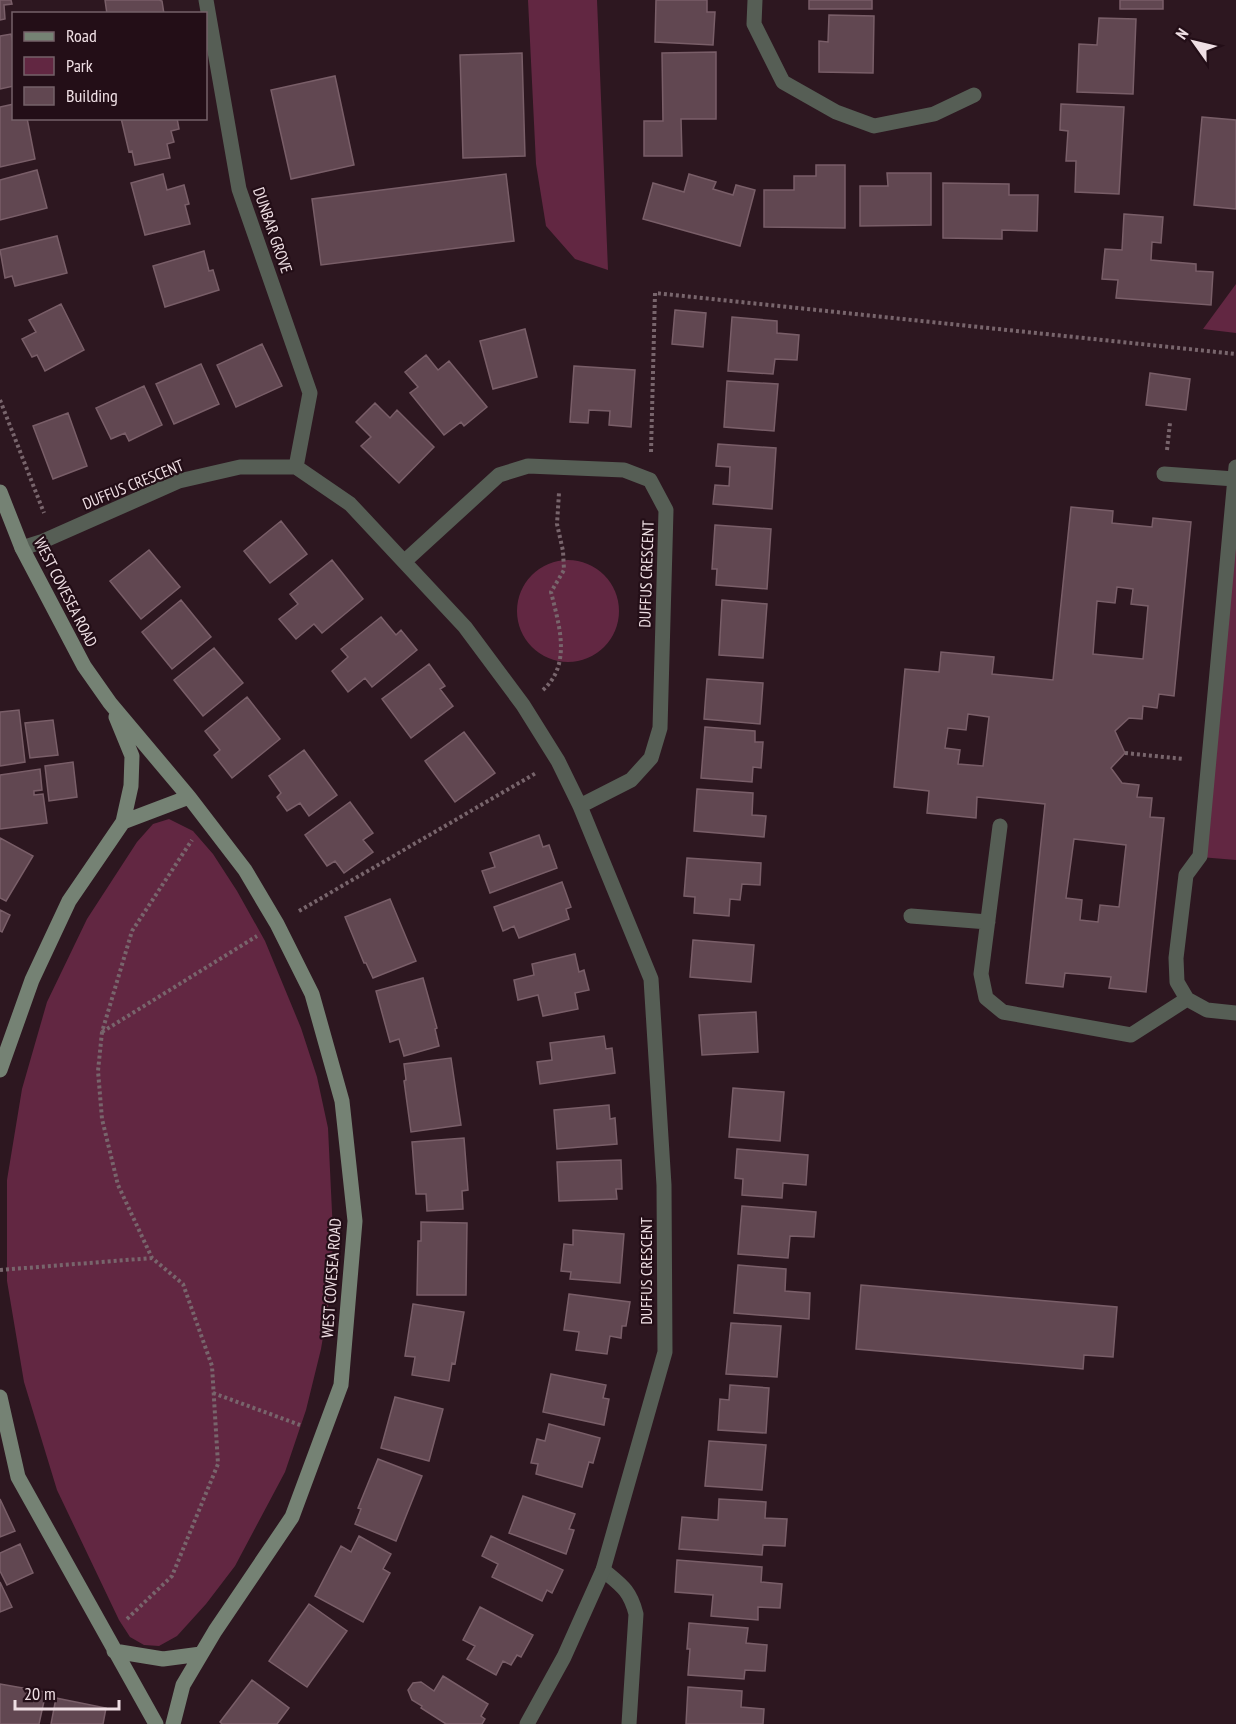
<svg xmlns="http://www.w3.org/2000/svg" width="1236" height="1724" font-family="'PT Sans Narrow',sans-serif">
  <rect width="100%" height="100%" fill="#2d1720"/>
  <path fill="#622742" d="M528,0H597L608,270L575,259L546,226L536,164Z
    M1236,284V333L1203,329Z
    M1236,467V860L1200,857Z
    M517 611a51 51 0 1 1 102 0a51 51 0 1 1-102 0Z
    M169,819L193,831L213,854L237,891L265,941L301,1028L317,1077L328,1128L333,1233L331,1289L321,1349L306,1410L285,1472L235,1566L206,1604L177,1636L159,1646L144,1645L130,1637L119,1620L57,1490L24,1382L7,1281V1180L22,1089L47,1002L87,919L137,842L153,824Z"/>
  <path fill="#614751" stroke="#795e68" stroke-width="1.5" fill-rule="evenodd" d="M0,0H11L12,4L4,5L5,19L0,20Z
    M105,0H159L162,1L164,14H107Z
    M656,0H707V12H715L713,45L655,42Z
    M809,0H872V9H809Z
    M1120,0H1163V9H1120Z
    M829,15L874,16L873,73L819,72V41L828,42Z
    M1099,18L1136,19L1133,94L1077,92L1079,44L1097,45Z
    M11,34L14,47V86L0,89V36Z
    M716,52V119H681L682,156H644V121H663L662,53Z
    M522,53L525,156L463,158L460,55Z
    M335,76L354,165L291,179L271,90Z
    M14,104V118H27L35,159L0,167V107Z
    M1061,104L1124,107L1119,194L1075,192L1076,161H1066L1068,131L1060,130Z
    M1202,117L1236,120V209L1194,205Z
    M121,118H177L179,129L171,131L174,142L167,144L170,158L135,165L132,151L129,152Z
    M816,165H845V228L764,227V190H794V176H816Z
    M37,170L47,208L0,220V180Z
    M887,173H931V225L860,226V186H888Z
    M163,174L167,190L184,185L189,204L185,205L190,224L145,235L131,183Z
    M506,174L514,241L321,265L312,199Z
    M689,174L716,182L713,189L733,195L736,185L755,190L740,246L643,219L653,183L684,192Z
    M943,183L1009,184V195H1038L1037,231L1002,230V239L943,238Z
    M1124,214L1163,217L1161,243L1152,242L1151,260L1196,264V271L1213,272L1211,305L1116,298L1118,280L1102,279L1105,249L1122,250Z
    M57,236L67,273L15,286L12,276L5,278L0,250Z
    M204,251L209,271L213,270L219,290L165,307L153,266Z
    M61,304L84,350L45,371L37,355L32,357L22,339L36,332L29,320Z
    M675,310L706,313L703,347L672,344Z
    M732,317L777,321V333L799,335L797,360L775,359L773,374L728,371Z
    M525,329L537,377L493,389L480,341Z
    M262,344L282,386L236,407L217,365Z
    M426,355L438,370L449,361L487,407L464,426L461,422L444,435L410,393L418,387L405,372Z
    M201,364L219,404L174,424L156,384Z
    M574,366L635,370L631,427L609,425L610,411L589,410L588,423L570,422Z
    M1150,373L1190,379L1186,410L1146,405Z
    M727,381L778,384L774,431L724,427Z
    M144,386L162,425L129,441L125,433L111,439L96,408Z
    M375,403L390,418L397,410L434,447L399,483L361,446L371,437L356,422Z
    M68,413L87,466L53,479L33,426Z
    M718,444L776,448L772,509L713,504L715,485L729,486L730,467L716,466Z
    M1071,507L1113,511L1112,523L1152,527L1153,518L1191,522L1174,696L1159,694L1157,708L1143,706L1142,719L1129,718L1115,731L1125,753L1111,768L1122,783L1139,785L1137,797L1152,798L1150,817L1164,818L1146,992L1109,988L1111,977L1065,973L1063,987L1026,983L1045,804L977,797L976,818L927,813L929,791L894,787L905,669L939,672L941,652L994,657L992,674L1053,680ZM1117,587L1133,589L1131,604L1148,606L1143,659L1093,654L1097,601L1115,603ZM968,714L989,717L983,766L958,764L960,750L945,748L948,728L966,730ZM1074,839L1126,845L1119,907L1100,905L1098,922L1080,920L1082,900L1066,898Z
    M281,521L307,554L270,583L244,551Z
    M715,525L771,529L767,589L716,585L717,569H712Z
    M149,550L180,587L141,619L110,581Z
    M332,560L363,599L322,633L314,624L296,639L279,619L298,604L290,594Z
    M181,600L211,637L172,669L142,632Z
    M722,600L767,604L763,658L719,655Z
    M381,617L396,635L401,630L417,650L372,687L365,678L348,692L332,671L348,657L341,649Z
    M214,648L243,683L203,716L174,680Z
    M429,664L445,686L440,689L453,706L411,738L382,699Z
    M707,679L763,683L760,724L704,719Z
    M247,697L280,739L232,778L214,755L220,750L205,731Z
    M19,710L25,762L0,766V712Z
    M53,720L58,755L30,758L25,723Z
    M705,727L755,731V742H763L761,768L753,767L752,782L701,778Z
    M464,732L495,773L455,802L425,761Z
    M304,750L337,795L309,816L300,803L287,811L277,797L281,793L269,776Z
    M73,762L77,797L49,801L45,766Z
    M40,769L42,790L34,791V795L43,794L47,823L0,829V775Z
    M697,789L753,793L752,815L766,816L764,837L694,831Z
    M350,802L373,833L363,840L373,852L344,873L335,861L327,866L305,835Z
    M539,835L543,847L549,845L557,868L490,893L482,871L495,867L490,853Z
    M0,838L33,856L6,901L0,898Z
    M687,858L761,863L760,885L742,884L740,900L730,899L729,916L694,913L695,897L684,896Z
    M562,882L571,907L566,909L569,919L519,938L514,926L503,931L494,907Z
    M390,899L416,961L373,978L366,963H364L345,917Z
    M0,910L10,915L2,932L0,931Z
    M693,940L754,945L751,982L690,977Z
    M575,954L579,972L584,970L589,990L575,993L578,1009L543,1016L538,995L518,1000L514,980L534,975L532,964Z
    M423,978L437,1028L435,1029L439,1046L404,1056L399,1039L390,1042L376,991Z
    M756,1012L758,1052L702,1055L699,1015Z
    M604,1036L606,1049L612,1048L615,1073L540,1084L537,1062L552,1060L550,1043Z
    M451,1058L461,1125L411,1132L404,1081L406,1080L404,1064Z
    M733,1088L784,1092L780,1141L729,1137Z
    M609,1105L610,1119L615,1118L617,1144L557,1149L554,1110Z
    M464,1138L468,1190L462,1191L463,1209L427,1211L426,1194H416L412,1142Z
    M737,1149L808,1155L806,1185L783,1183L782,1198L742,1195L743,1179L735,1178Z
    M621,1160L622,1189H616L617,1199L559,1201L557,1162Z
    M742,1206L816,1212L814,1237L790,1236L788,1258L738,1254Z
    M421,1222L467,1223L466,1295H417L418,1241H421Z
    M573,1230L624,1234L620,1283L570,1279L571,1272L561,1271L564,1244L573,1245Z
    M738,1265L786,1269L785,1291L810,1293L809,1319L734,1313Z
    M861,1285L1117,1307L1113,1357L1084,1355L1083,1369L856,1349Z
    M569,1294L630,1302L626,1326H622L621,1338L610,1336L607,1354L576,1350L579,1332L564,1330Z
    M413,1304L464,1312L455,1364L452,1363L449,1381L412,1375L415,1357L405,1356Z
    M731,1323L781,1326L777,1377L726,1374Z
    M551,1374L606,1385L603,1398L609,1399L604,1425L543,1412Z
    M730,1385L769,1388L766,1433L718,1430L720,1399L729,1400Z
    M395,1397L443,1409L429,1461L381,1448Z
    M549,1424L600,1438L593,1463L589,1462L582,1487L536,1474L538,1464L531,1463L537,1439L545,1441Z
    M709,1441L766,1445L762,1490L705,1486Z
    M378,1459L422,1476L396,1541L355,1524L361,1509L358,1508Z
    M523,1496L575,1514L569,1529L574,1530L566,1554L509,1533Z
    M0,1499L15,1531L0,1537Z
    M719,1499L766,1502L765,1518L787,1519L785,1546L763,1545L762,1555L679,1549L682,1517L718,1520Z
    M359,1536L391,1554L383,1569L390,1573L363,1622L315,1596L341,1546L351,1552Z
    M491,1536L563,1570L552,1593L547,1590L542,1601L492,1577L498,1564L482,1556Z
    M20,1544L33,1573L7,1585L0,1571V1553Z
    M677,1560L762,1567L761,1582L782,1584L780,1608L758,1607V1620L711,1616L713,1595L675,1592Z
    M0,1582L12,1607L0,1612Z
    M309,1604L347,1631L307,1687L269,1661Z
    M480,1607L533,1635L521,1657L517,1655L511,1665L503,1661L496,1675L467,1659L475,1646L463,1640Z
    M689,1623L748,1628L746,1643L767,1645L765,1671L745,1670L744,1679L688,1675L690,1649H687Z
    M443,1676L488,1704L481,1716L485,1719L482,1724H446L421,1708L422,1706L412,1700L408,1690L413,1683L421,1682L434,1691Z
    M252,1680L289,1708L277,1724H222L220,1722Z
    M0,1684L46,1692L39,1724H0Z
    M688,1687L742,1691L741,1707L764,1709L763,1724H686Z
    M56,1698L106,1708L103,1724H51Z"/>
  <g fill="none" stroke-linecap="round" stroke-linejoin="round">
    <path stroke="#78656c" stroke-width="4" stroke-dasharray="3 3" stroke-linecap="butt" d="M0,400L44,513
      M1167,450L1170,423
      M651,452L655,293L1236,354
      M543,690C572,664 559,625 551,592L564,570L563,551L557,524L559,493
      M1125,753L1184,759
      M299,911L536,773
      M102,1032L257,936
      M0,1270L152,1258
      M213,1393L300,1425
      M127,1619L172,1576L218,1464L212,1366L183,1284L152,1258L118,1185L102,1119L98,1071L102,1032L132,931L192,840"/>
    <path stroke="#565e55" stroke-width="15" d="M1236,467L1200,856L1186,875L1176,958L1177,982L1187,999L1207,1010L1236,1013
      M1164,474L1235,479
      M1000,826L981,974L986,998L1003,1012L1131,1035L1187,999
      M911,916L988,922
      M603,1570C621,1585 630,1590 636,1614L629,1724"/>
    <path stroke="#565e55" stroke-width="15" d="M206,0L239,189L310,393L296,467
      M755,0L754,24L783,82L836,112L874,126L934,114L974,95
      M22,548L41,542L179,481L240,467H296L350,504L465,627L523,705L558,761L580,806L651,979L664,1185L665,1352L603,1570L564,1657L527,1724
      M405,561L499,475L528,466L624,470L650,480L666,510L660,728L651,758L631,780L580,806"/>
    <path stroke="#758274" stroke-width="15" d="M0,492L22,548L84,666L110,703L189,797L245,870L277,924L312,994L342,1101L355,1221L341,1385L292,1517L215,1631L183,1685L173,1724
      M116,717L132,756L131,786L123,822
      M0,1070L32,980L69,901L123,822L189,797
      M0,1397L18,1477L156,1724
      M114,1651L163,1659L201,1654"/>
  </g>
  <g text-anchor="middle" stroke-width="4.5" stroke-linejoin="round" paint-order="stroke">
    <g font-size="16" fill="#efdfe4" stroke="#230e17">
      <text transform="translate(273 230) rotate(71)" y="6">DUNBAR GROVE</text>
      <text transform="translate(133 484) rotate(-22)" y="6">DUFFUS CRESCENT</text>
      <text transform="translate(646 574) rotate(-88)" y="6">DUFFUS CRESCENT</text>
      <text transform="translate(66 592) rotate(63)" y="6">WEST COVESEA ROAD</text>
      <text transform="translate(646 1271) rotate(-90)" y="6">DUFFUS CRESCENT</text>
      <text transform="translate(331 1278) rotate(-86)" y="6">WEST COVESEA ROAD</text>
    </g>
  </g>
  <rect x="12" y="12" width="195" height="108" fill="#230e17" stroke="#756269" stroke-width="1.5"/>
  <rect x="24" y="32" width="30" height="9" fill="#758274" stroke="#756269" stroke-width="1.5"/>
  <text x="66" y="42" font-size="18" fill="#efdfe4">Road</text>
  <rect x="24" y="57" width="30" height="18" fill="#622742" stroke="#756269" stroke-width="1.5"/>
  <text x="66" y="72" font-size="18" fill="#efdfe4">Park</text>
  <rect x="24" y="87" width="30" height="18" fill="#614751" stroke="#756269" stroke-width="1.5"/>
  <text x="66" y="102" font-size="18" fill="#efdfe4">Building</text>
  <g transform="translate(1194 42) rotate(304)" stroke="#230e17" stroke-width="4.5" paint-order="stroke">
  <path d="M0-4.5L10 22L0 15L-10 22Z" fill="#efdfe4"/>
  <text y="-9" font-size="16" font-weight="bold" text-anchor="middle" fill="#efdfe4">N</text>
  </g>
  <path d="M15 1700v9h104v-9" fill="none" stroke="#efdfe4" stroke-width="3"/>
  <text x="24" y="1700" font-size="18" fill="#efdfe4" stroke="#230e17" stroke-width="4.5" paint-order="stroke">20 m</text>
</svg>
